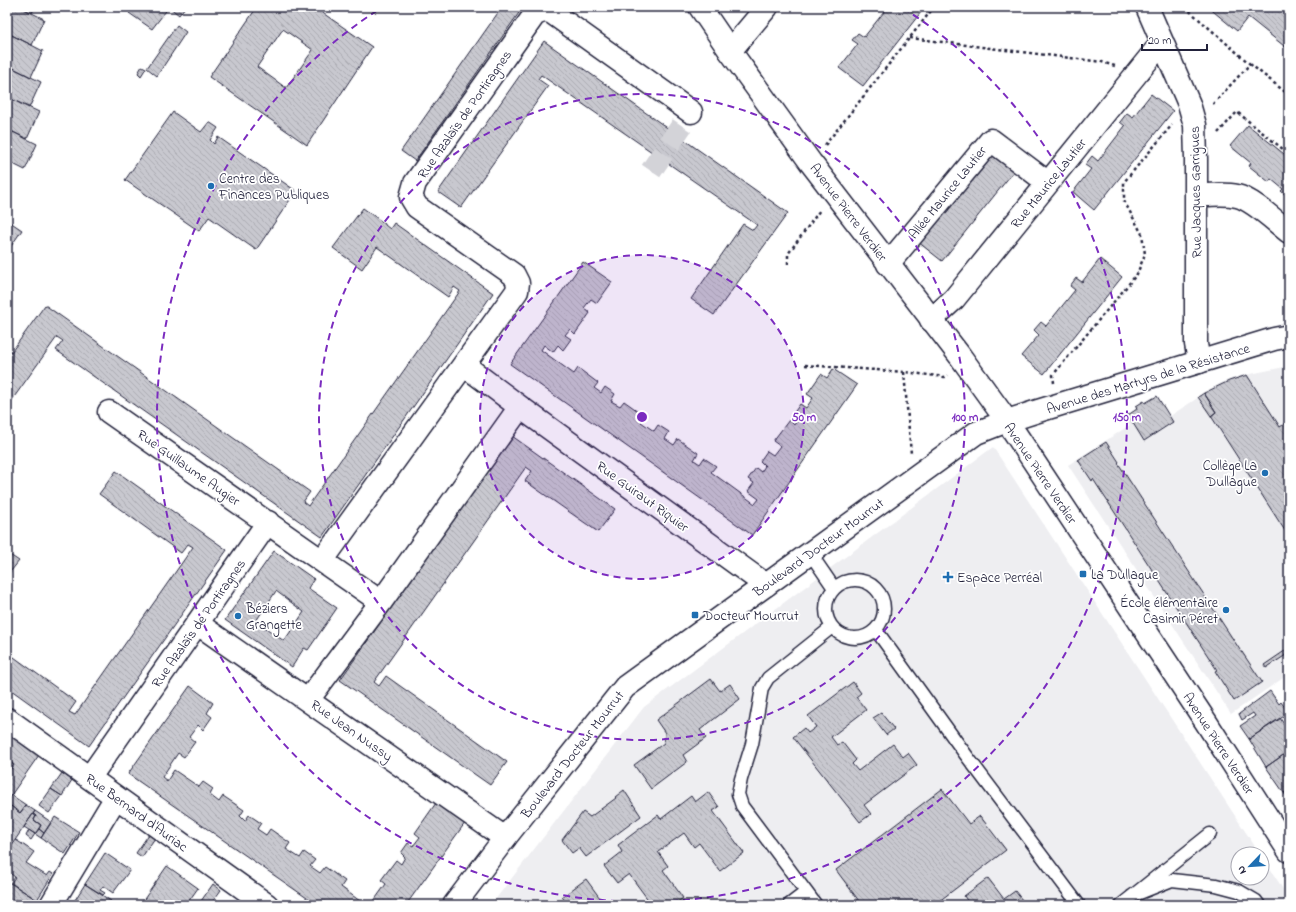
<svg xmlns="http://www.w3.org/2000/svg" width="1296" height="912" font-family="'Indie Flower',sans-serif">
  <defs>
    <pattern id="building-back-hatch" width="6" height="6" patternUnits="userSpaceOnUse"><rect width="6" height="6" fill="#c8c8cf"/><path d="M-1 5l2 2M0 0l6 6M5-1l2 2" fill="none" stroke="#acacb3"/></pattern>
  </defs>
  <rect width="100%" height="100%" fill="#fff"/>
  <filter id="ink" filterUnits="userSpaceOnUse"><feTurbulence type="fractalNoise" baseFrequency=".025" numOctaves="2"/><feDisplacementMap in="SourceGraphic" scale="8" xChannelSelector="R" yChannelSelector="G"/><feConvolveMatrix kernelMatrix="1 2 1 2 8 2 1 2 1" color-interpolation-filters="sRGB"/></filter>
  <g filter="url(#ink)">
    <path fill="#eeeef1" d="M1289,366V674L1231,714L1068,465L1130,425L1125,418L1135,412L1134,410L1142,404L1167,418L1219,384L1236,377Z
      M993,447L1260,854H1238V878H1262V857L1289,898V905H491L644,707Z"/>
    <path fill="url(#building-back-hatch)" stroke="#22223b" fill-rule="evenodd" d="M8,7H20L44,19L32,45L7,33Z
      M20,7H35L32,13Z
      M133,7H185L179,15L169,7L152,29L129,13Z
      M257,7H314L372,47L307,145L209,77ZM283,29L313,50L286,88L257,67Z
      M502,7H517L521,10L415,161L401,151Z
      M888,7H925L863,86L839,68L858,44L852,40L858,33L864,37Z
      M1208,7H1282L1289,12V50L1248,17L1237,31Z
      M177,25L186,32L157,76L147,68Z
      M8,33L43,51L31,77L7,65V36Z
      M544,41L788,213L714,315L691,299L743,224L753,230L757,225L541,75L538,79L548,86L461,208L438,192Z
      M7,65L41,82L29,108L7,97Z
      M142,66L146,68L141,76L138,73Z
      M1151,94L1173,111L1094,210L1073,192L1091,169L1085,165L1092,156L1098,161L1125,126L1120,122L1127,113L1133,117Z
      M7,97L39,112L27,139L7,129Z
      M173,112L201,132L209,122L218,128L210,140L214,144L218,137L296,191L256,250L209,217L199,231L125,180Z
      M1248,125L1289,158V198L1281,191L1283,189L1271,179L1269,182L1249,166L1251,163L1230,146Z
      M7,129L37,144L25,170L7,161Z
      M990,151L1014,171L942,261L918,242Z
      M363,208L385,224V225L390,229L394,223L493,293L322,537L56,350L63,341L57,337L7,407V358L45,305L310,492L303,502L308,506L460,291L454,287L448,297L377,247L362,269L333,248Z
      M7,220L22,230L7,252Z
      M1100,259L1122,277L1044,374L1021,356L1039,335L1034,330L1041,322L1046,326L1075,290L1070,286L1076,278L1082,282Z
      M583,262L612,282L597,303L591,299L584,308L590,313L575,334L570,329L565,335L571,339L563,350L558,345L553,352L544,345L541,350L574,374L578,368L598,383L594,388L601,393L605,387L615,394L611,401L620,406L624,401L645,416L641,422L654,431L658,425L669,432L665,439L674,445L678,439L698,453L694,460L700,464L704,458L716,466L711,472L755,504L759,499L748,491L754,483L748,479L756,468L761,472L765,466L760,461L767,451L773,455L780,446L773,441L789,420L794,425L799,418L793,414L800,404L806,408L813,398L807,394L821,374L827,378L833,369L857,385L752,535L510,364Z
      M1247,375L1280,427L1289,421V537L1211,416L1216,412L1204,393L1229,381Z
      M1204,393L1216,412L1211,416L1198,397Z
      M1157,396L1173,422L1144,441L1128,415L1137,409L1136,406L1144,401L1145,403Z
      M512,436L615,509L598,532L525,481L532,471L526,467L374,682L379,686L386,676L507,762L490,785L340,680Z
      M1106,442L1119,462L1118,463L1242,653V652L1262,682L1234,701L1215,671L1217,670L1093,479L1092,481L1078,460Z
      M116,471L227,550L89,746L7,687V652L76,702L69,712L75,715L193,547L188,544L181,553L99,494Z
      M274,551L314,579L308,588L337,608L308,650L304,648L292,667L225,620ZM276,591L304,612L284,641L256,621Z
      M7,553L19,561L7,576Z
      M1289,648V653L1266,668L1264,665Z
      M711,679L720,691L730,684L740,699L700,730L706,738L683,755L687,762L651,789L634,765L664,743L665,733L656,720Z
      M853,682L861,693L856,697L866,710L831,737L837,745L842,742L856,760L852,764L858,771L893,744L903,757L908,753L917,765L864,805L871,814L860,822L793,737L804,728L808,733L816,727L808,716Z
      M190,686L213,703L207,713L212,717L203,730L198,725L189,737L195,742L184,757L178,753L162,777L167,781L174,770L199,787L203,782L213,789L210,795L219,802L223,796L244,810L240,816L245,821L249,815L261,823L257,829L266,835L270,829L290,843L286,849L300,858L304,852L315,860L310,866L320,873L325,867L345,881L341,887L364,904V905H317L128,774Z
      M1270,691L1279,704L1281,702L1289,713L1249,739L1240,726L1255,716L1253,713L1242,720L1239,714Z
      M881,713L894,729L886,735L873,718Z
      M1280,718L1289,732V751L1266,767L1249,739Z
      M7,732L39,755L7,801V774L14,765L7,760Z
      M1289,751V790L1284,793L1266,767Z
      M7,760L14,765L7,774Z
      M62,773L72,780L62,796L51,789Z
      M51,789L62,796L49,813L39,806Z
      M942,789L969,824L980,816L1006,850L934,905H862L836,870Z
      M624,790L641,816L586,857L579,848L572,853L562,840L583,812L590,817L616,798L615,797Z
      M1289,790V801L1284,793Z
      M708,792L719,807L713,811L744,853L720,871L699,843L694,847L684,833L658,852L668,866L663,870L683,898L674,905H652L629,874L617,883L604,866L622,852L618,845L658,815L661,819L691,796L695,802Z
      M11,795L26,805L20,813L7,803Z
      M7,803L20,813L26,805L35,811L9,849L7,848Z
      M436,803L465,823L406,905H371L386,884L381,880L396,860L401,864L405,857L401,853L408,843L413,846L420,837L415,833Z
      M35,811L51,822L44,833L39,829L41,825L34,820L36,816L33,814Z
      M33,814L36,816L34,820L41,825L35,834L24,827Z
      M55,817L79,832L65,854L41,838Z
      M39,829L44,833L41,838L35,834Z
      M29,830L35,834L31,840L26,836Z
      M149,834L155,838L142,857L136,853Z
      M16,840L34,852L26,863L47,876L50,872L53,874L37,900L11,883L15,877L7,871V853Z
      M105,853L130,870L113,893L103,886L100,890L105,893L103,895L85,884Z
      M167,866L198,888L186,905H140Z
      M988,878L1004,899L1015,891L1026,905H970L964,896Z
      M586,879L605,905H569L562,897Z
      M7,881L37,900L33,905H13L7,901Z
      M85,884L111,901L108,905H103L97,901L94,905H82L75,900Z
      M213,884L221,890L210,905H208L201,901Z"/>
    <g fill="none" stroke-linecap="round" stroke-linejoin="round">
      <path stroke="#d3d3d8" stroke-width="22" stroke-dasharray="22 11" stroke-linecap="butt" d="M651,171L691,112"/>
      <defs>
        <path id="lane" d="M810,553L834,588
          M826 609a29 29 0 1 1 58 0a29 29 0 1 1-58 0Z
          M876,630L966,755L1079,905
          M1132,896L1172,880L1216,885L1239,891L1256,901L1259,905
          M789,905L806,892
          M816,905L742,806L738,794L741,779L752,744L762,688L768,678L832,627
          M1121,905L1210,834"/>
        <path id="street" d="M1147,7L1189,104L1195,125L1196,158V344L1199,362
          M730,51L767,7
          M1196,196C1209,195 1224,193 1237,196C1252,199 1276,222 1289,232
          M888,264L991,140L1048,183
          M931,320L954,299L1155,51L1164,45
          M464,365L520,407L766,585
          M109,412L322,561L517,291L518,283L514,275L417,207L411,197L415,183L535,14L544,11L551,12L691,112
          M322,561L381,602
          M198,624L505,838
          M308,700L381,602L520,407
          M7,719L267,905
          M90,777L268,522
          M51,905L116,797"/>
        <path id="secondary" d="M700,7L730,51L811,163L960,356L1007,421L1206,722L1289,851
          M454,905L505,838L625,687L976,433L1007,421L1038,411L1274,339L1289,336"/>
      </defs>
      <use href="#lane" stroke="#22223b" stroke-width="15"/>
      <use href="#street" stroke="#22223b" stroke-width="25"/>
      <use href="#secondary" stroke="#22223b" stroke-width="25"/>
      <path stroke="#22223b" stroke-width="2.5" stroke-dasharray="3 3" stroke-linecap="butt" d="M1185,7L1250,64L1212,105
        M910,38L1102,62L1115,66
        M1250,64L1289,95
        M1218,133L1237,112L1289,154
        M825,145L934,7
        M788,264V254L820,210
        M805,365L904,372L945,377L948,375
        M904,372L911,454
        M1054,383L1053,375L1137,274L1145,254L1142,234L1124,201V182L1172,125"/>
      <use href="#lane" stroke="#fff" stroke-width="12"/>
      <use href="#street" stroke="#fff" stroke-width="22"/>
      <use href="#secondary" stroke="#fff" stroke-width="22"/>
    </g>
  </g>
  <circle cx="642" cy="417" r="162" fill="#7b2cbf" fill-opacity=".12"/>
  <g fill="none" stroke="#7b2cbf" stroke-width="2" stroke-dasharray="7 5">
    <circle cx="642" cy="417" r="162"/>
    <circle cx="642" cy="417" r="323"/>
    <path d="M903 8A485 485 0 1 1 381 8"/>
  </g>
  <g fill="#1f6fb2" stroke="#fff" stroke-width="1.5">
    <circle cx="211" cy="186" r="4"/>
    <circle cx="1265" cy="473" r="4"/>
    <rect x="1079" y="570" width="8" height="8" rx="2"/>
    <path d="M946 571h4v4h4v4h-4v4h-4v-4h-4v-4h4z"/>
    <circle cx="1226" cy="610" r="4"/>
    <rect x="691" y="611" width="8" height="8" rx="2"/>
    <circle cx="238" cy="616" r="4"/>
  </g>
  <g text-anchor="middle" stroke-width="3.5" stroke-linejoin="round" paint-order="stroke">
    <g font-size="14" fill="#22223b" stroke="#fff">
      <text transform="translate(464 114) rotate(-55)" y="5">Rue Azalaïs de Portiragnes</text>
      <text transform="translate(1048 183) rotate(-51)" y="5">Rue Maurice Lautier</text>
      <text transform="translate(947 192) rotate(-51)" y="5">Allée Maurice Lautier</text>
      <text transform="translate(1195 192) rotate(-91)" y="5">Rue Jacques Garrigues</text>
      <text transform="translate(849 212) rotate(53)" y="5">Avenue Pierre Verdier</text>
      <text transform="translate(1148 378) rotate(-17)" y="5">Avenue des Martyrs de la Résistance</text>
      <text transform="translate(189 467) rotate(35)" y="5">Rue Guillaume Augier</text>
      <text transform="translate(1041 473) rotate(56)" y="5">Avenue Pierre Verdier</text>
      <text transform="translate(643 496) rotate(36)" y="5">Rue Guiraut Riquier</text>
      <text transform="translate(818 547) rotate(-36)" y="5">Boulevard Docteur Mourrut</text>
      <text transform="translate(198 623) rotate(-55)" y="5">Rue Azalaïs de Portiragnes</text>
      <text transform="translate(352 730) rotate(35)" y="5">Rue Jean Nussy</text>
      <text transform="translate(1219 743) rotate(57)" y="5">Avenue Pierre Verdier</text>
      <text transform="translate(572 754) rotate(-52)" y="5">Boulevard Docteur Mourrut</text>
      <text transform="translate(137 812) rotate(36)" y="5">Rue Bernard d'Auriac</text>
    </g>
    <g font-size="14" fill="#22223b" stroke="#fff" text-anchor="start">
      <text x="219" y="183">Centre des<tspan x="219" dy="16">Finances Publiques</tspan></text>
      <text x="1257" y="470" text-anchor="end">Collège La<tspan x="1257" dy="16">Dullague</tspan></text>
      <text x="1091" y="579">La Dullague</text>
      <text x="957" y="582">Espace Perréal</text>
      <text x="1218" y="607" text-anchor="end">École élémentaire<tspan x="1218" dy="16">Casimir Péret</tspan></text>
      <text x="246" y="613">Béziers<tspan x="246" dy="16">Grangette</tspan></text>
      <text x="703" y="620">Docteur Mourrut</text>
    </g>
  </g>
  <circle cx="642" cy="417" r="6" fill="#7b2cbf" stroke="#fff" stroke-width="2"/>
  <g font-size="12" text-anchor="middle" font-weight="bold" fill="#7b2cbf" stroke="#fff" stroke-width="3.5" stroke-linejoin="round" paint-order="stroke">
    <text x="804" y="421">50 m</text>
    <text x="965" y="421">100 m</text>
    <text x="1127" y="421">150 m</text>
  </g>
  <rect width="1296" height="912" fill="none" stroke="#fff" stroke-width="24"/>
  <rect x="12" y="12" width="1272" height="888" fill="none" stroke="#22223b" stroke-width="1.5" filter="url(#ink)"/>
  <g transform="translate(1250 866) rotate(245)"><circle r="19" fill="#ffffff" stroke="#a7a7b1"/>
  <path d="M0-3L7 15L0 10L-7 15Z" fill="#1f6fb2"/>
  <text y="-6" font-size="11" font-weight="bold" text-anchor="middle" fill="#22223b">N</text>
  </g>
  <path d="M1142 44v6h65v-6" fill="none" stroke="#22223b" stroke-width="2"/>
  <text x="1148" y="44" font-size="12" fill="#22223b" stroke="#ffffff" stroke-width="3" paint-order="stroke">20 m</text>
</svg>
